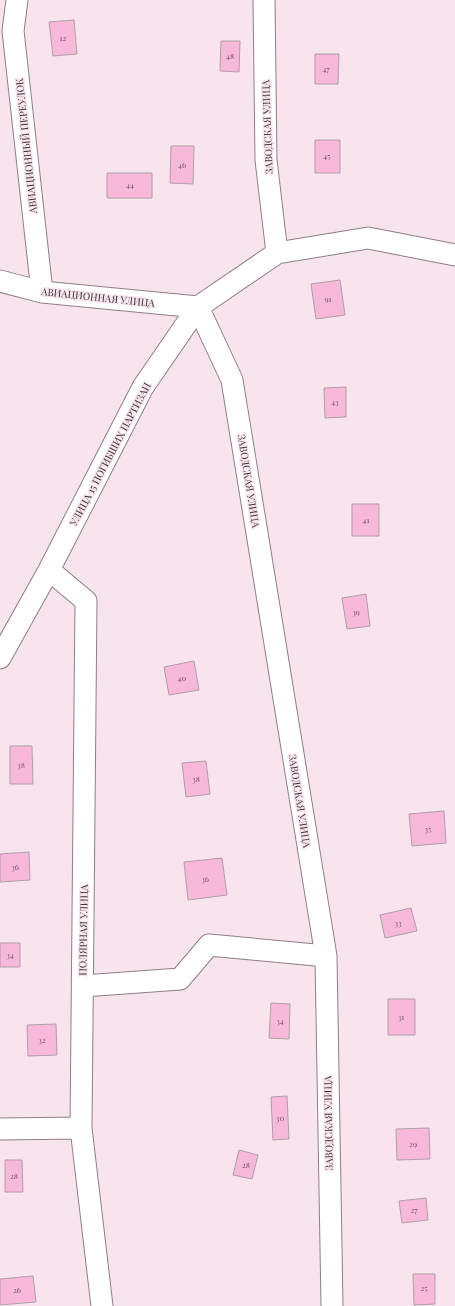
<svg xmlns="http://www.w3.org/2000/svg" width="455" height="1306" font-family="'Playfair Display',serif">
  <rect width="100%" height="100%" fill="#f8e4ed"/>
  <path fill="#f7b8d9" stroke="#b09ea7" d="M74,20L77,54L53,56L49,22Z
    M221,41H240L239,72L220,71Z
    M315,54H339L338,84H315Z
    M315,140H340V173H315Z
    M171,146H194L193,184L170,183Z
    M107,173H152V198H107Z
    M340,280L345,315L316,319L311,284Z
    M346,387V417L325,418L324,388Z
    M352,504H379V536H352Z
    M366,594L370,626L347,629L342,598Z
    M194,661L199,690L169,695L164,667Z
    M10,746H32L33,784H10Z
    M206,761L210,794L186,797L182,763Z
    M444,811L446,843L412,846L409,814Z
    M29,852L30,880L0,882V854Z
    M222,858L227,895L188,900L184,862Z
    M411,908L417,931L385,938L380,915Z
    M0,943H20V967H0Z
    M388,999H415V1035H388Z
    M271,1003L290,1004L289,1039L269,1038Z
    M56,1024L57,1055L28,1056L27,1025Z
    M287,1096L289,1139L273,1140L271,1097Z
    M429,1128L430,1159L397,1160L396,1129Z
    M239,1150L258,1155L252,1179L233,1175Z
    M5,1160H22L23,1192H5Z
    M426,1198L428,1220L402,1223L399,1201Z
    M413,1274H435V1304L414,1305Z
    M33,1276L36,1302L0,1305V1279Z"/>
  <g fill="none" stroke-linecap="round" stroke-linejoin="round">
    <defs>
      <path id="minor" d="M17,0L13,31L42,292
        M264,0L266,160L277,253
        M0,281L42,292L198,307
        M198,307L232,380L326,956L332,1306
        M49,570L86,601L81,1128L102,1306
        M0,658L49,570L143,387L198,307L277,253L368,238L455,255
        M83,986L180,979L209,945L326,956
        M0,1129L81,1128"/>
    </defs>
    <use href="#minor" stroke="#907e87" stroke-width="23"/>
    <use href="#minor" stroke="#fff" stroke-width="21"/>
  </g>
  <g text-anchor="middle" stroke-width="3" stroke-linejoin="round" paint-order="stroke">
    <g font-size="8" fill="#6a5460">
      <text x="63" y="41">12</text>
      <text x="230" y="59">48</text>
      <text x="326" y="72">47</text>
      <text x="327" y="159">45</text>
      <text x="182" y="168">46</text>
      <text x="130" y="188">44</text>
      <text x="328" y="302">91</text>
      <text x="335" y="405">43</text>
      <text x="366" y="523">41</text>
      <text x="356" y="615">39</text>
      <text x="182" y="681">40</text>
      <text x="21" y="768">38</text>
      <text x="196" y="782">38</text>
      <text x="428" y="832">35</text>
      <text x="15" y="870">36</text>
      <text x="205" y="882">36</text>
      <text x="398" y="926">33</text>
      <text x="10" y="958">34</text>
      <text x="401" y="1020">31</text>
      <text x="280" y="1024">34</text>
      <text x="42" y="1043">32</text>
      <text x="280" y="1121">30</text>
      <text x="413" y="1147">29</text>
      <text x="246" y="1168">28</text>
      <text x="14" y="1179">28</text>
      <text x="414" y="1213">27</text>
      <text x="424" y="1291">25</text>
      <text x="17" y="1293">26</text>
    </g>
    <g font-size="10" fill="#3b3337" stroke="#f8e4ed">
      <text transform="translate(267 127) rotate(-92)" y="4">ЗАВОДСКАЯ УЛИЦА</text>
      <text transform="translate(26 146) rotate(-96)" y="4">АВИАЦИОННЫЙ ПЕРЕУЛОК</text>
      <text transform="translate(98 297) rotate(6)" y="4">АВИАЦИОННАЯ УЛИЦА</text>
      <text transform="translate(110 454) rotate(-62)" y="4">УЛИЦА 15 ПОГИБШИХ ПАРТИЗАН</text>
      <text transform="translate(249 481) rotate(81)" y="4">ЗАВОДСКАЯ УЛИЦА</text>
      <text transform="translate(300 801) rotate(81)" y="4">ЗАВОДСКАЯ УЛИЦА</text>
      <text transform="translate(83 930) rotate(-89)" y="4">ПОЛЯРНАЯ УЛИЦА</text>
      <text transform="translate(328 1123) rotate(-91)" y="4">ЗАВОДСКАЯ УЛИЦА</text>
    </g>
  </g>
</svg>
